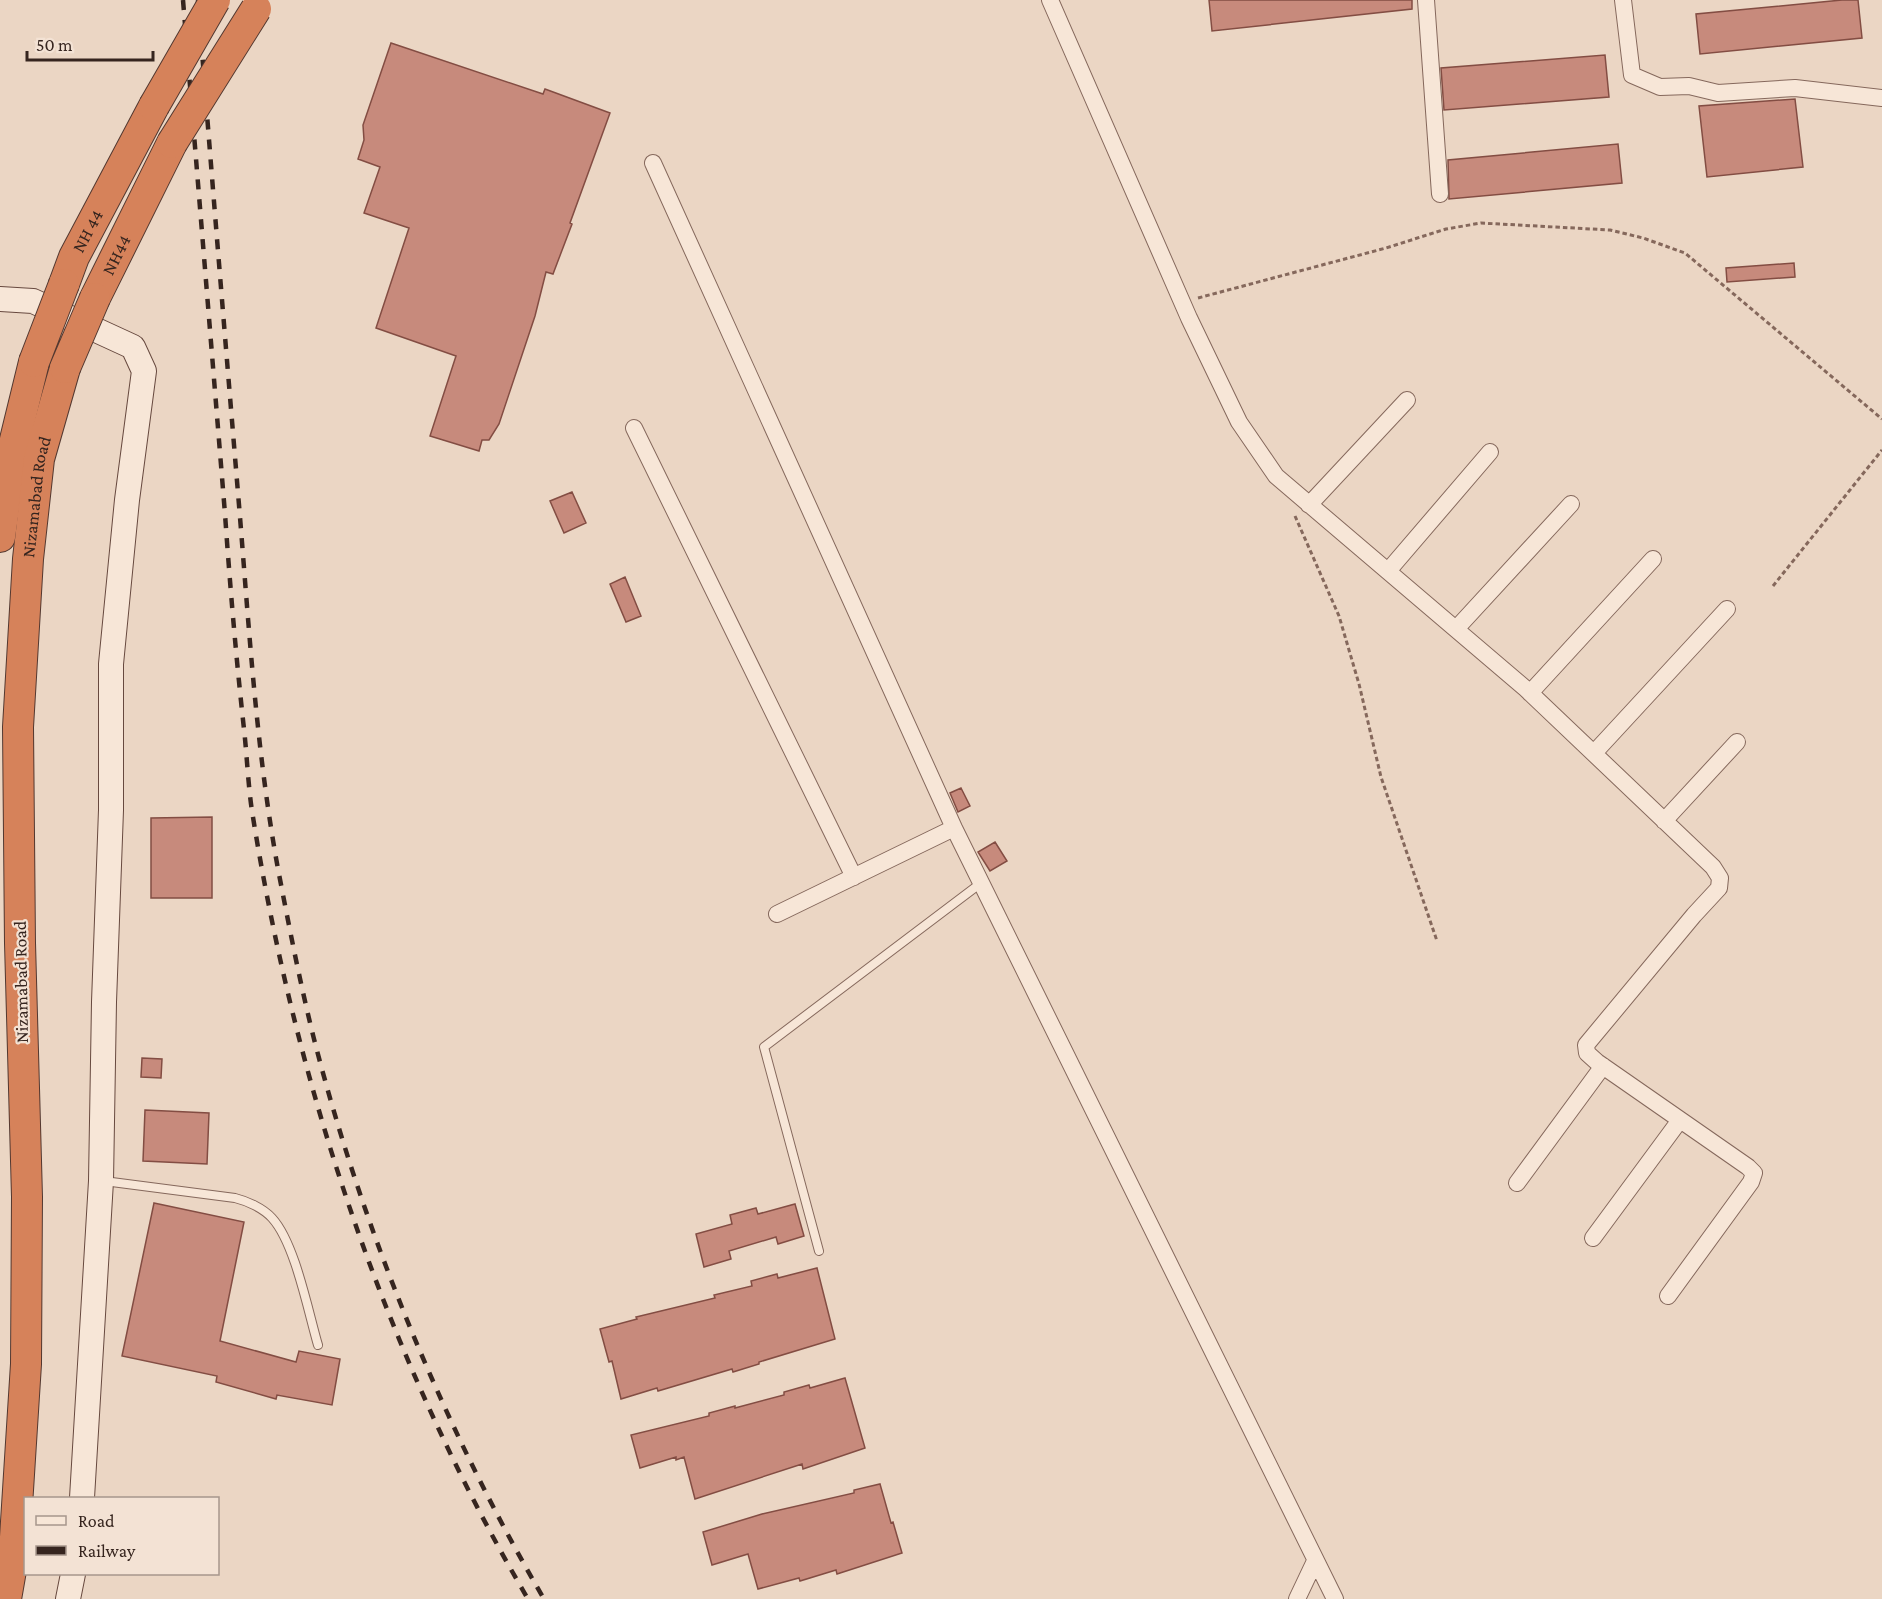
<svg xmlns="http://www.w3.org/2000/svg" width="1882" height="1599" font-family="'Crimson Pro',serif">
  <rect width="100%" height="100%" fill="#ebd6c4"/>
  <path fill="#c78a7c" stroke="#834d43" stroke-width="1.5" d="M1209,0H1412V9L1212,31Z
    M1842,0H1858L1862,38L1700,54L1696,14Z
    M391,43L543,94L545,89L610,113L570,223L572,224L553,274L546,272L535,316L499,424L489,440H482L479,451L430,436L456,356L376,328L409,228L364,213L380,167L358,159L364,140L363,125Z
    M1605,55L1609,97L1444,110L1441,68Z
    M1795,99L1803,167L1707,177L1699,106Z
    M1618,144L1622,183L1449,199L1448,160Z
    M1794,263L1795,277L1727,282L1726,268Z
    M572,492L586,523L564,533L550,501Z
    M625,577L641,616L626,622L610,584Z
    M961,788L970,806L958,812L950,793Z
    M212,817V898H151V818Z
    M995,842L1007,861L990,871L978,852Z
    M142,1058L162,1059L161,1078L141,1077Z
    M145,1110L209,1113L207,1164L143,1161Z
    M154,1203L244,1222L220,1341L296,1362L299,1351L340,1359L332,1405L277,1395L276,1399L216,1382L217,1376L122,1356Z
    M795,1204L804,1236L778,1244L776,1237L729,1251L731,1259L704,1267L696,1234L732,1224L730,1215L756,1208L758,1214Z
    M817,1268L835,1339L759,1362V1364L733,1372L732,1369L658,1391L657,1388L621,1399L612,1361L609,1362L600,1329L637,1319L636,1317L715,1298L714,1295L752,1286L751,1281L777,1274L778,1278Z
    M845,1378L865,1448L803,1469L802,1464L695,1499L684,1457L676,1460V1457L640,1468L631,1435L709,1416V1413L735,1406V1408L784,1395V1392L809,1385L810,1388Z
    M880,1484L891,1523L893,1522L902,1553L837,1574L836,1570L800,1581L799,1578L758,1589L748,1554L712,1565L703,1532L762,1514L854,1493V1490Z"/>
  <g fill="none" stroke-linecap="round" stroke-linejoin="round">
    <defs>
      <path id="lane" d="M104,1181L235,1198C247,1201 263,1208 272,1218C295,1243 308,1311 318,1345
        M819,1251L764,1047L981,883"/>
      <path id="street" d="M1050,0L1189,318L1239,422L1276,476L1526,689L1713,867L1720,878L1719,888L1694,915L1586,1045L1587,1053L1597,1062L1748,1167L1754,1173L1751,1182L1668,1296
        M1426,0L1440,194
        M1623,0L1632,75L1660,87L1689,86L1718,93L1795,88L1882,98
        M653,163L954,828L1335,1599
        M634,428L854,877
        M1309,505L1407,400
        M1388,571L1490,452
        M1456,629L1571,504
        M1530,693L1653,559
        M1594,753L1727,609
        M1664,821L1737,742
        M777,914L954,828
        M1517,1183L1603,1066
        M1593,1238L1680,1120
        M1297,1599L1315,1561"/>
      <path id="secondary" d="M0,299L33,301L133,347L144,371L127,500L111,664V810L104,1002L101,1181L82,1498
        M68,1599L73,1574"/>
      <g id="highway">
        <path id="s1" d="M64,284L74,257L154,106"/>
        <path id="s2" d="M95,298L172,143"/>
        <path d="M0,537L12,452L34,362"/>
        <path id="s3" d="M6,1599L14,1553L26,1364L27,1197L20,943L18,727L28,559L39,459L65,368"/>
      </g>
    </defs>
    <use href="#lane" stroke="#85685c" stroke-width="10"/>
    <use href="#street" stroke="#85685c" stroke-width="18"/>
    <use href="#secondary" stroke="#67493f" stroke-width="26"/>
    <use href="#highway" stroke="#533830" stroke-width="32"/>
    <path stroke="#85685c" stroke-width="3" stroke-dasharray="4.5 3" stroke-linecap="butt" d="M1198,298L1386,248L1446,229L1481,223L1610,230L1643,238L1685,253L1882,419
      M1295,516L1339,616L1359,684L1381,777L1437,941
      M1773,586L1882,450"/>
    <use href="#lane" stroke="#f7e6d7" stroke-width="8"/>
    <use href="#street" stroke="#f7e6d7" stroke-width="16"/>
    <use href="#secondary" stroke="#f7e6d7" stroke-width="24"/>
    <use href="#highway" stroke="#d6825a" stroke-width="30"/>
    <path stroke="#36251f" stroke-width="4.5" stroke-dasharray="10 10" stroke-linecap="butt" d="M183,0C197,171 211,342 225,514C230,585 236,657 244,729C247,756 248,784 252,811C296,1088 386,1357 528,1599
      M198,0C211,168 225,337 239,505C249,626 256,749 278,869C289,926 300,983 314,1039C363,1231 444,1428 544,1599"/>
    <defs>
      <path id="highway-bridge" d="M154,106L215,0
        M172,143L256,9
        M34,362L64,284
        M65,368L95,298"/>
    </defs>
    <use href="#highway-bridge" stroke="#533830" stroke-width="32" stroke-linecap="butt"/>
    <use href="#highway-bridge" stroke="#d6825a" stroke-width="30"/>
  </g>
  <g text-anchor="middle" stroke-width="4.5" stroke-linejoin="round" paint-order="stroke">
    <g font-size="18" fill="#36251f" stroke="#f3e2d4">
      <text dy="6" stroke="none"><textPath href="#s1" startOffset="58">NH 44</textPath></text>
      <text dy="6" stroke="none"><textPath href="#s2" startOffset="48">NH44</textPath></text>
      <text dy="6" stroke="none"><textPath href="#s3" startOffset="1104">Nizamabad Road</textPath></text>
      <text transform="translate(21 982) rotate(-91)" y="6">Nizamabad Road</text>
    </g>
  </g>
  <rect x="24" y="1497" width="195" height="78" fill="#f3e2d4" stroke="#a7968c" stroke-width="1.5"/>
  <rect x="36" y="1516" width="30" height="9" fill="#f7e6d7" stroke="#a7968c" stroke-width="1.5"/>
  <text x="78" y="1527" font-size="18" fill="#36251f">Road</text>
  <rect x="36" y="1546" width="30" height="9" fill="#36251f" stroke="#a7968c" stroke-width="1.5"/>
  <text x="78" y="1557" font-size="18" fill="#36251f">Railway</text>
  <path d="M27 51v9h126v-9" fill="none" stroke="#36251f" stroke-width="3"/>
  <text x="36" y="51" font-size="18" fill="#36251f" stroke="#f3e2d4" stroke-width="4.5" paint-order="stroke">50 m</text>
</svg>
